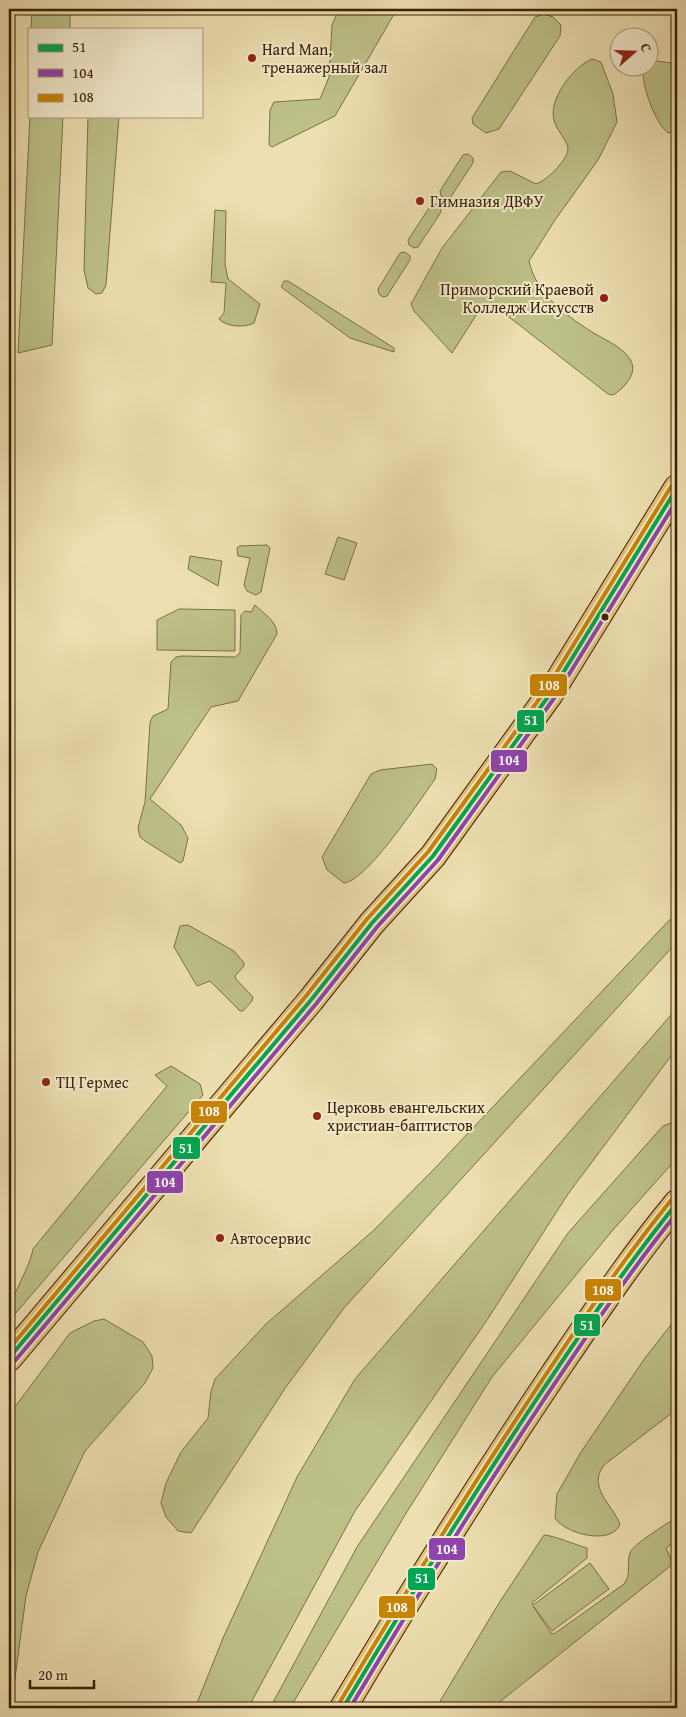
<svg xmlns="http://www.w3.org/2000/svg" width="686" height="1717" font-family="'Gentium Book Plus',serif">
  <rect width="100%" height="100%" fill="#eddfb1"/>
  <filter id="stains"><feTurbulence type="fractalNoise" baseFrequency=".004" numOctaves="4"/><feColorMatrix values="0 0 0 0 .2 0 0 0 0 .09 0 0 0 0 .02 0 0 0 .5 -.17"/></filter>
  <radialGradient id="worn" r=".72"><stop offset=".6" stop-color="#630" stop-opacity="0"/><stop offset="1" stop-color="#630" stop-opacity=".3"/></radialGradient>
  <path fill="#bdc188" stroke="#7c7046" d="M9,9H15L9,134Z
    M32,9H70V29H31Z
    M339,9H397L335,116L272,147L269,145L270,110L274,102L320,99L329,77L332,25Z
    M669,9H677V41L671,26L672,13Z
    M544,14L553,17L561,25L560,36L499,129L486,133L473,124L472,118L535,17Z
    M677,54V131L668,133C655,123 641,84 643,68H648L649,60L671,63Z
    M592,59L601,62L613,94L617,122L598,160L555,220L529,261C536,295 569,318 597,335C608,341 625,349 631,361C638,374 623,389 613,395L608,394L491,303L482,306L452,353L414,311L411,304L442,248L501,172L510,171L536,184C546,181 569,159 568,148C566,138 556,130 554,120C548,99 574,66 592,59Z
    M30,116H63L52,345L18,353Z
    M88,116H119L106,285L102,293L96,294L88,288L84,270Z
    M468,154L473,158V163L450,198L446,199L441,196L440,191L463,155Z
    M436,204L440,207L441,212L418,247L414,248L409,245L408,240L431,205Z
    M215,210L226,211L225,264L228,279L260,304L254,323C245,328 226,327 219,319L224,313L226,283L211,282Z
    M405,252L410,256V260L387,296L383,297L379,294L378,289L400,253Z
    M284,281H288L394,348V352L350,338L281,287Z
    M338,537L357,543L344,580L325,574Z
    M267,545L270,548L261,592L256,595L247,591L244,585L250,558L238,556L237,548L239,546Z
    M190,556L222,561L218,586L188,569Z
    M255,605C264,614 277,621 277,634L238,701L211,707L150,799L181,825L188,838L183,861L180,863L145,841L140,837L138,828L145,802L150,722L153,716L168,709L171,662L176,657L182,656L235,657L240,653L241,615L245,611L251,612Z
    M179,609L235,610V651L157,650V620Z
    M432,764L437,769L435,779C420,800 367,881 344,883L327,870L322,857L371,774L380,770Z
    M677,912V942L344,1308L286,1387L191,1533L178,1531L166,1517L161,1503L166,1483L181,1452L208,1418L211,1392L215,1379L266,1324L374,1230L438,1165Z
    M188,925L234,951L244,963V966L235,976L236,979L253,997L252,1001L243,1011H240L210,981L197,986L174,947L180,926Z
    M677,1008V1048L568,1194L487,1320L355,1511L248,1708H195L223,1638L297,1477L355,1379Z
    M171,1066L200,1084L203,1095L9,1321C9,1295 28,1274 33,1249L167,1086L155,1075Z
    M677,1121V1158L612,1231L492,1377L405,1515L290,1708H270L357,1547L568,1233L663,1126Z
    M677,1317V1409L604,1465C587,1487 612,1504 620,1524C612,1546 565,1534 555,1518L557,1494L581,1452L645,1358Z
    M104,1319L143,1342L152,1356L153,1368L145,1383L85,1451L38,1552L26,1596L11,1708H9V1415L70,1333L94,1321Z
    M677,1517V1540L666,1548L673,1564L492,1708H436L499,1603L544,1535C552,1535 576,1545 587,1548V1558L532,1603L533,1605L590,1563L609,1589L552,1631L533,1606L551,1633L554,1634L624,1584C632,1573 626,1565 630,1553C632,1545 668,1523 677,1517Z"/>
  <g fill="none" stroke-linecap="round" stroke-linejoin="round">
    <defs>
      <path id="major" d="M9,1358L311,1000L372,923L433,856L550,694L677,488
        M343,1708C410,1595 480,1484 553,1375C593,1316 632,1257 677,1203"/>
    </defs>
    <use href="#major" stroke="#3a1f04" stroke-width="28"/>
    <use href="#major" stroke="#e6c078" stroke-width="26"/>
    <defs>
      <path id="bus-1" d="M9,1358L311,1000L372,923L433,856L550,694L677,488
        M343,1708C405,1604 469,1501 536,1400C581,1333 626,1266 677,1203"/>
      <path id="bus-2" d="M14,1362L316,1004L377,927L438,860L555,697L677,500
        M350,1708C412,1604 476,1502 543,1401C586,1337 629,1272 677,1213"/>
      <path id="bus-3" d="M9,1349L306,996L367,919L428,852L545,691L672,485
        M338,1705C400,1601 464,1498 531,1397C576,1329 621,1262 672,1199"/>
    </defs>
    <use href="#bus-1" stroke="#f3eacc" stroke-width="8"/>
    <use href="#bus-2" stroke="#f3eacc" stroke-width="8"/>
    <use href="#bus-3" stroke="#f3eacc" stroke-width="8"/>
    <use href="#bus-1" stroke="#00a651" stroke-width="4"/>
    <use href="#bus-2" stroke="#8e44ad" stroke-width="4"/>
    <use href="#bus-3" stroke="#c88401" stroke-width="4"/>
  </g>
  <g fill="#8f2418" stroke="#f3eacc" stroke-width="2">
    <circle cx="252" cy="58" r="5"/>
    <circle cx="420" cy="201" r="5"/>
    <circle cx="604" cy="298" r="5"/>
    <circle cx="46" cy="1082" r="5"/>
    <circle cx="317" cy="1116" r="5"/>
    <circle cx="220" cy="1238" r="5"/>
  </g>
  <circle fill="#3a1f04" stroke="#f3eacc" stroke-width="2" cx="605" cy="617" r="4.5"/>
  <g text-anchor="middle" stroke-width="4" stroke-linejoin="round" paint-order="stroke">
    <g font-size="16" fill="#3a1f04" stroke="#f3eacc" text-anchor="start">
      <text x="262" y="55">Hard Man,<tspan x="262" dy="18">тренажерный зал</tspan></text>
      <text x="430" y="207">Гимназия ДВФУ</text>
      <text x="594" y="295" text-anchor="end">Приморский Краевой<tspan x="594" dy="18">Колледж Искусств</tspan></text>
      <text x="56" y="1088">ТЦ Гермес</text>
      <text x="327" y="1113">Церковь евангельских<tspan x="327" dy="18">христиан-баптистов</tspan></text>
      <text x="230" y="1244">Автосервис</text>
    </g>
  </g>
  <g stroke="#f3eacc" stroke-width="2">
    <rect x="529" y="673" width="39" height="24" rx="5" fill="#c88401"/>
    <rect x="516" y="709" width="29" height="24" rx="5" fill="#00a651"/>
    <rect x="490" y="749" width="38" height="24" rx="5" fill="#8e44ad"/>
    <rect x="190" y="1100" width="38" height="24" rx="5" fill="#c88401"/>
    <rect x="172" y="1136" width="29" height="24" rx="5" fill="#00a651"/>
    <rect x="146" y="1170" width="38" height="24" rx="5" fill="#8e44ad"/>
    <rect x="584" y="1278" width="38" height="24" rx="5" fill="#c88401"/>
    <rect x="573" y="1313" width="28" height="24" rx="5" fill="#00a651"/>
    <rect x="428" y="1537" width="38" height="24" rx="5" fill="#8e44ad"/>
    <rect x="407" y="1567" width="29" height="24" rx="5" fill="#00a651"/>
    <rect x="378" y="1595" width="38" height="24" rx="5" fill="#c88401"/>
  </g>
  <g font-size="14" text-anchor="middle" font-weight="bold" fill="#fff">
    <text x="549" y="690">108</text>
    <text x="531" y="725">51</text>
    <text x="509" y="765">104</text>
    <text x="209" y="1116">108</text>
    <text x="186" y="1153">51</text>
    <text x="165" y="1187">104</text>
    <text x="603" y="1295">108</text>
    <text x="587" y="1330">51</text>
    <text x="447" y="1554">104</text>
    <text x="422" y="1583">51</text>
    <text x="397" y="1612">108</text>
  </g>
  <rect width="686" height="1717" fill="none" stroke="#eddfb1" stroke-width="30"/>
  <rect x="10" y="10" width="666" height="1697" fill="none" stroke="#3a1f04" stroke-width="2.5"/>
  <rect x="15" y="15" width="656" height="1687" fill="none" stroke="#3a1f04"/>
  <rect x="28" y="28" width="175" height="90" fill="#f3eacc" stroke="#a9997c"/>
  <rect x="38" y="44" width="25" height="8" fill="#00a651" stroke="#a9997c"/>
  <text x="72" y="52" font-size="15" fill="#3a1f04">51</text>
  <rect x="38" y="69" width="25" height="8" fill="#8e44ad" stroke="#a9997c"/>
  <text x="72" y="78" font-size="15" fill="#3a1f04">104</text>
  <rect x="38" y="94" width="25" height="8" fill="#c88401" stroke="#a9997c"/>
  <text x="72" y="102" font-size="15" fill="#3a1f04">108</text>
  <g transform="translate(634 52) rotate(70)"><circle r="24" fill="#f3eacc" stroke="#a9997c"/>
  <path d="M0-4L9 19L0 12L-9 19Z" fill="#8f2418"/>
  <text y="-8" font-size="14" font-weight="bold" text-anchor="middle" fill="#3a1f04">С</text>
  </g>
  <path d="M30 1680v8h64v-8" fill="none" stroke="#3a1f04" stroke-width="2.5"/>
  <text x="38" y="1680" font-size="15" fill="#3a1f04" stroke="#f3eacc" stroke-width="4" paint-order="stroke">20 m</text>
  <rect width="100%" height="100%" filter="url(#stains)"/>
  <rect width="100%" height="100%" fill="url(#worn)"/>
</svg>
